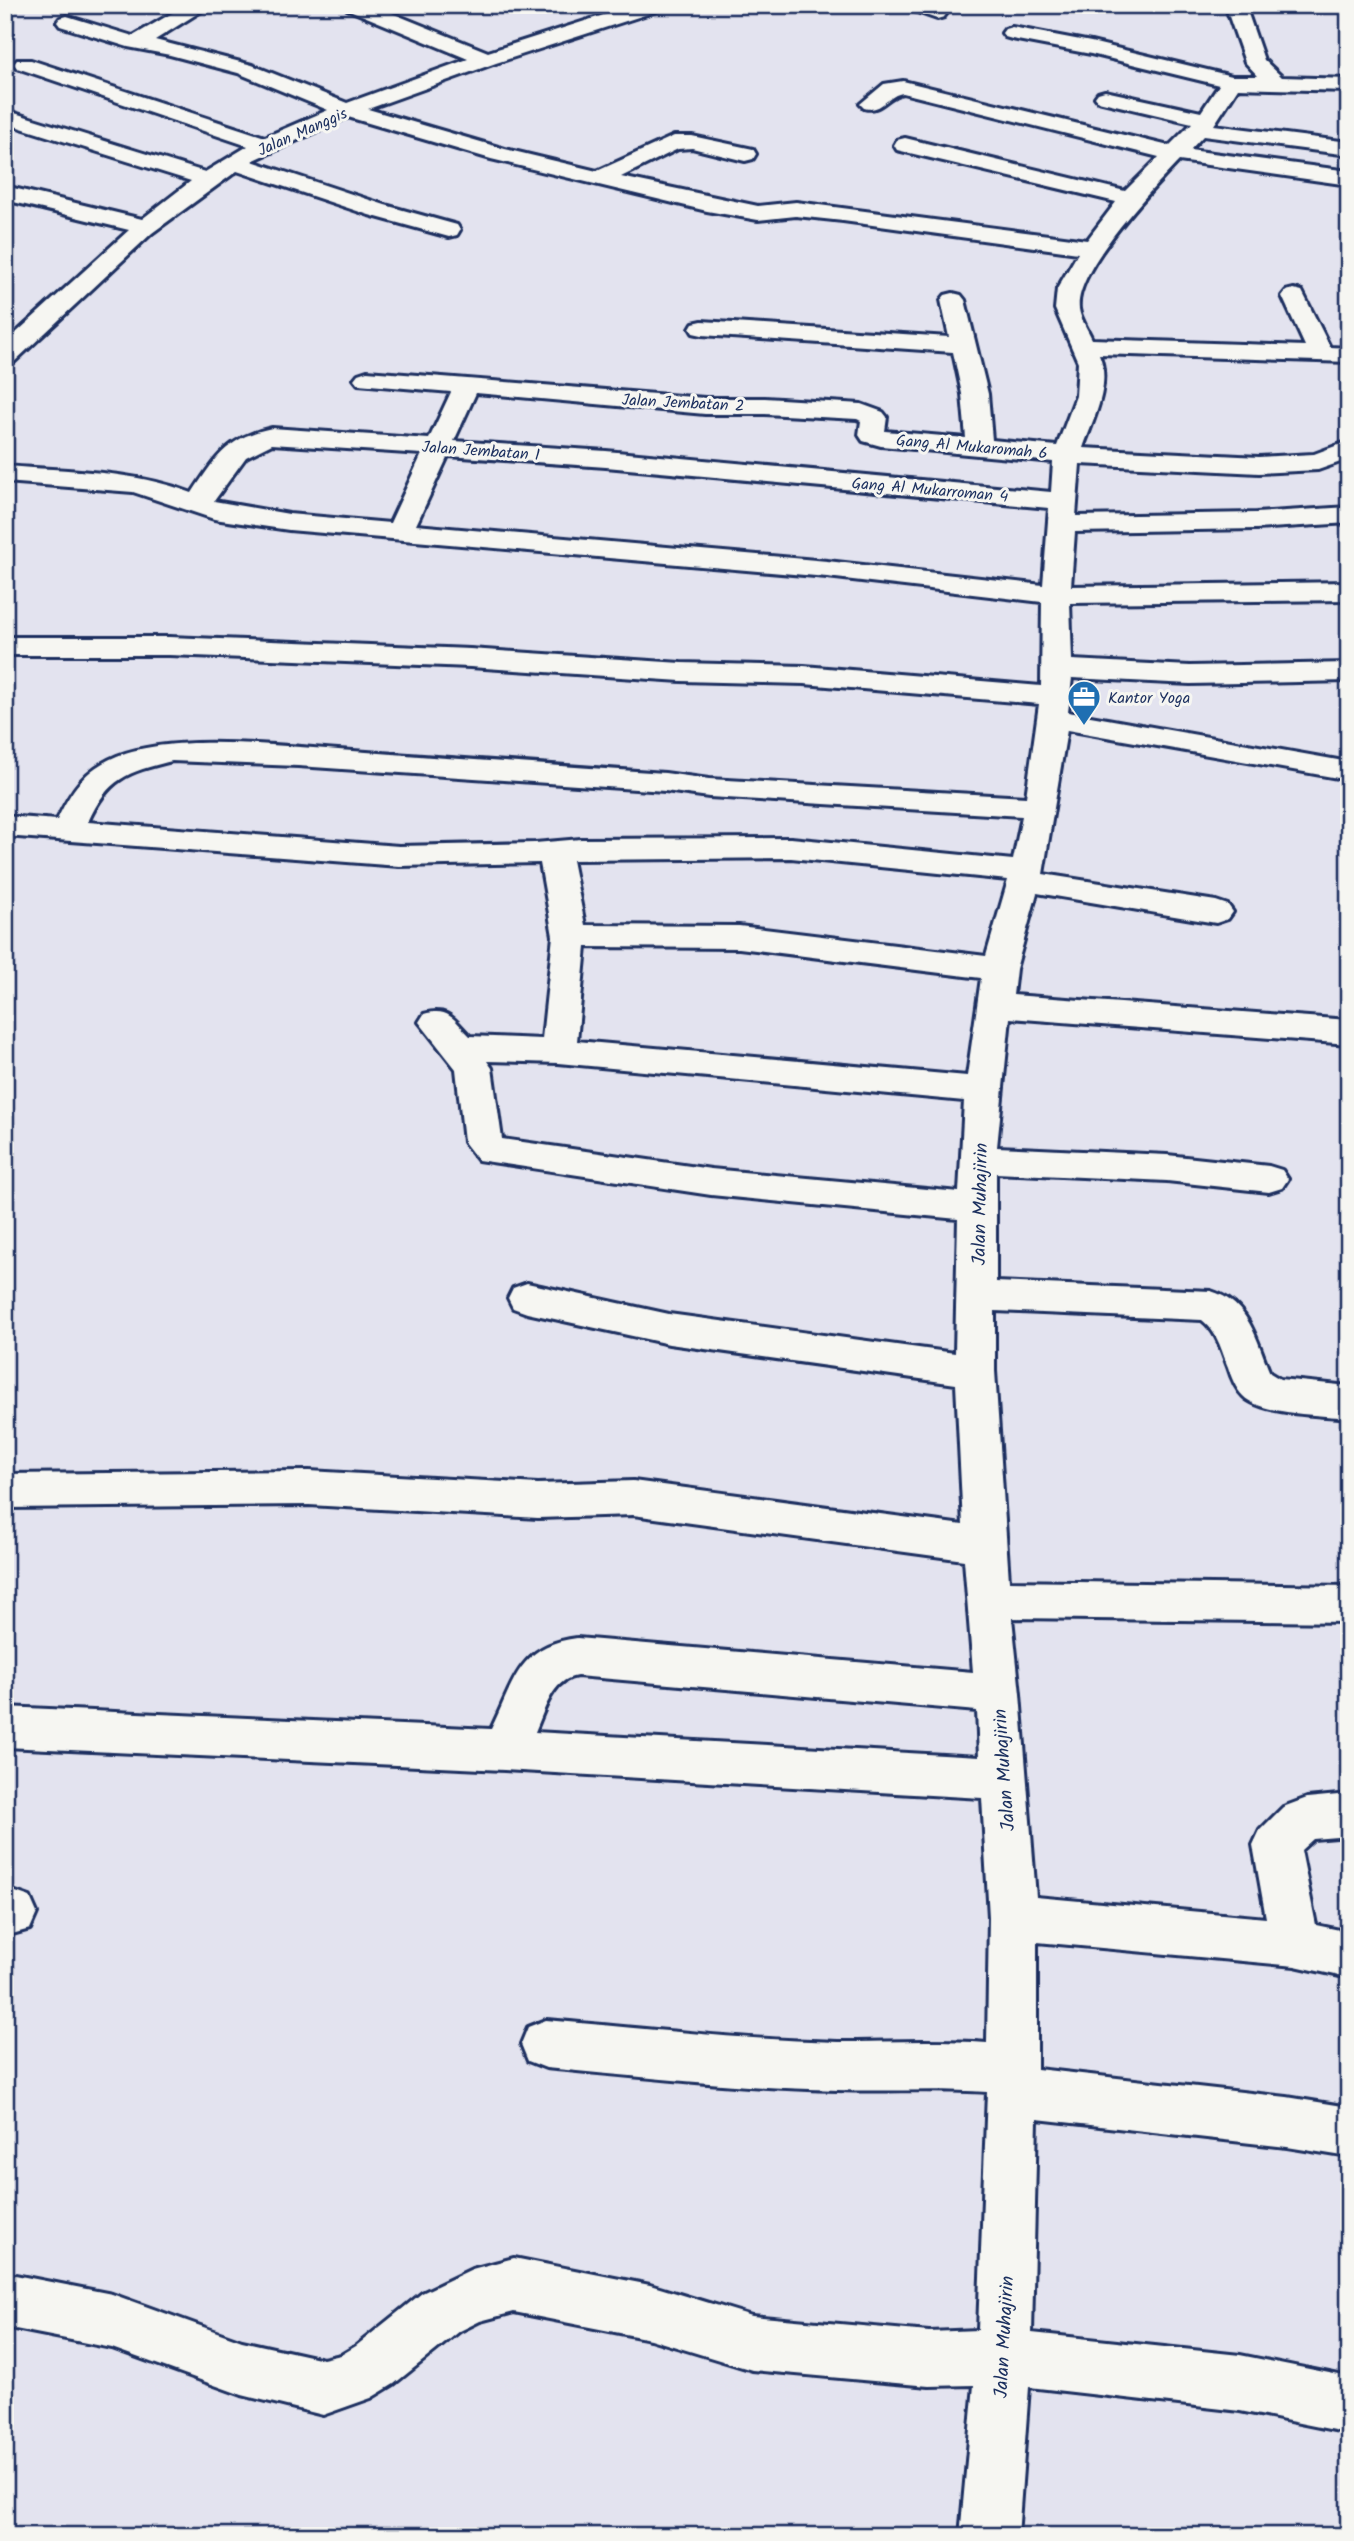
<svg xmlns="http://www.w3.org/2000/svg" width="1354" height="2541" font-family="Kalam,sans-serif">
  <rect width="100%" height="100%" fill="#e3e3ef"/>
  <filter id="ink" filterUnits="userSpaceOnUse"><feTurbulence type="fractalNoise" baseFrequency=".0143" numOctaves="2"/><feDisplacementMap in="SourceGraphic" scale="14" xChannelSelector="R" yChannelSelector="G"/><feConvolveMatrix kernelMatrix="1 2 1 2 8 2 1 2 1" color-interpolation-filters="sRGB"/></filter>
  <g filter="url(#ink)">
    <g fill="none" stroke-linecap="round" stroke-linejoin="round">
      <path stroke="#6688b7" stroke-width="6" d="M1335,5L1349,11"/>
      <defs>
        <path id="minor" d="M186,5H211L155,40L252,65L347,103L468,59L347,9L344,5H372L488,52L635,5H666L663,9L496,63L368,109L505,149L597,171L674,136H692L753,149L756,154L753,159L745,161L692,148L678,149L621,177L758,206L796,202L1087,240L1116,202L897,150L894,145L897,140L905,138L1125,191L1159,157L903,93C887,95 882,113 864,108L860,104L884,84L903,81L1169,146L1192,123L1098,101L1095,97L1098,93L1105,91L1201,112L1219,85L1091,54L1012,39L1005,37L1002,33L1005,29L1012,27L1091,42L1232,76H1258L1245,62L1225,5H1245L1264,60L1282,77L1349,79V91L1238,88L1214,125L1349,142V155L1203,136L1190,150L1349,171V185L1179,161C1153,188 1074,270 1079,309C1080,318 1088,330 1092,339L1305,346L1282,296L1286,291L1294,289L1302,291L1330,347L1349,348V362L1099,354C1112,384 1093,420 1083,448L1259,457L1314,454L1349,441V459L1318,470L1259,473L1080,464L1076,516L1256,513L1349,507V523L1256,529L1075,532L1071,586L1349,582V600L1070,603L1072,660L1190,666L1349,663V681L1190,684L1072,678L1068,712L1349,762V780L1067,730L1043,874L1216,901L1228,905L1233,912L1228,919L1216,923L1037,893L1016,969L1013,995L1349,1020V1044L1010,1018L997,1147L1167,1155L1269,1166L1282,1170L1288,1179L1282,1188L1269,1192L1167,1181L996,1173V1282L1211,1291C1250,1303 1256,1340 1270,1373L1280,1379L1349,1386V1418C1323,1415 1261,1415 1243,1396C1236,1389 1231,1377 1228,1367C1221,1349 1218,1333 1202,1320L995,1311V1371L1009,1581L1349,1586V1622L1012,1618L1020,1694L1036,1897L1266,1918L1253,1845L1260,1830L1283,1807L1307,1798L1349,1794V1836L1313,1839L1301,1850L1316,1925L1349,1932V1978L1295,1966L1037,1942V2069L1287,2097L1349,2107V2157L1287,2147L1037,2119L1032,2333L1240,2355L1349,2377V2433L1240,2411L1029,2387L1018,2536H960L974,2385L929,2386L752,2370L650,2339L514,2312L480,2321L460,2331L394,2384L371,2398L323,2415L242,2395L112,2348L5,2327V2273L112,2294L242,2341L323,2359L341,2355L356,2346L422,2293L472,2269L514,2258L650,2285L752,2316L929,2332L978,2330L987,2092C937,2088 888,2092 838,2090C740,2088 643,2077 546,2068L528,2061L521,2044L528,2027L546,2020C643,2028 741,2040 838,2042C888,2042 937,2039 987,2043L989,1917L982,1798L504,1770L5,1747V1707L491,1729C514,1683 518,1645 577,1638L973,1672L964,1560L633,1515L538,1518L309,1505L5,1508V1474L309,1471L538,1484L633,1481L963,1525L956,1384L669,1344L527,1313L513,1308L508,1298L513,1288L527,1283L669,1314L955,1353L958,1219L711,1195L478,1160L464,1142L456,1069L419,1022L424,1014C449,1007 454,1020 470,1036L542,1039L553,936L540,863L399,866L5,836V816L57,820C71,790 85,769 117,756C176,732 288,747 353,751C457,759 561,766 665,773L709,779L1026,797L1039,704L804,684L681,681L470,667L169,655H5V637H169L470,649L681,663L804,666L1041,686L1042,602L827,577L289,530L214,519L133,492L5,482V466C68,471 133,470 192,493C216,457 228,437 272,428L429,439L451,392L358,384L354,379L358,374L367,371L705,398H765L861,404L883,412L887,417L885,431L966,438L962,394L953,352L702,335L693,333L690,328L693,323L702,321L949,337L941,300L945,295L953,293L961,295L965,300L988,394L992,440L1057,446L1076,396L1078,362L1055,309L1057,289L1078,253L843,221L796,216L758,220L707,211L491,159L348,117L252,161L385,205L457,225L460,230L457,235L449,237L369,215L237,171L152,233L14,362L5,364V343L129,230L5,200V186L142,219L191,181L5,123V110L205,172L248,146L17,68L14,64L17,60H31L265,137L328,110L238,73L170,55L128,47L60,26L57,22L60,18L67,16L133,36ZM476,393L705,414H765L857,419L861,421L859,435L863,441L881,446L1053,462L1051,492L606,451L454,441ZM272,444L422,454L390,523L289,514L214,501L246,457ZM448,456L606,467L1049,508L1043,585L827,561L416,525ZM172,761L298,766L665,791L709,797L1022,816L1013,860L791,838L581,839L535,843L399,846L88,822C108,778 127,772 172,761ZM791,858L1008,880L986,956L739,926L585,925L572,860ZM586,947L739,948L981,978L967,1076L577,1041ZM487,1061L558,1063L964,1101L959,1192L711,1169L502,1139L492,1068ZM577,1676L977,1711L979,1757L535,1732C544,1712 552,1679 577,1676Z
          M905,5H934L947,13L944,17L937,19L908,9Z
          M13,1891L30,1897L37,1913L30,1929L5,1936V1892Z"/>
      </defs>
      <use href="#minor" stroke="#1b2f5e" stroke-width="6"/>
      <use href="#minor" fill="#f6f6f2" fill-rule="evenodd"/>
    </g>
  </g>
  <defs>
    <symbol id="office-pin" viewBox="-11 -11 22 30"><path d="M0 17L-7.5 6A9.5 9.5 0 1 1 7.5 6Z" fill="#1f6fb2" stroke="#f6f6f2"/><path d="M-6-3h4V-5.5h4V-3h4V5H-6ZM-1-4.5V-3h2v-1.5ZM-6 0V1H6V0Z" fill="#fff"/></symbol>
  </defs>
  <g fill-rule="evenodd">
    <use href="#office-pin" x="1065" y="678" width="38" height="52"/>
  </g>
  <g text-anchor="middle" stroke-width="6" stroke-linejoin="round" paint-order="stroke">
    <g font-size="16" fill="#1b2f5e" stroke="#f6f6f2">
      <text transform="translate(302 131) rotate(-24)" y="6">Jalan Manggis</text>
      <text transform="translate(683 402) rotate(3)" y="6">Jalan Jembatan 2</text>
      <text transform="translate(972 446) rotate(5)" y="6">Gang Al Mukaromah 6</text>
      <text transform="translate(481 450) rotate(4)" y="6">Jalan Jembatan 1</text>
      <text transform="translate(930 489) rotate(5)" y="6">Gang Al Mukarroman 4</text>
    </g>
    <g font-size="16" fill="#1b2f5e" stroke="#f6f6f2" text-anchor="start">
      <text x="1108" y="703">Kantor Yoga</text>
    </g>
    <g font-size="19" fill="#1b2f5e" stroke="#f6f6f2">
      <text transform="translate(979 1204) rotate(-89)" y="7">Jalan Muhajirin</text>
      <text transform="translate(1003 1770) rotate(-94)" y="7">Jalan Muhajirin</text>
      <text transform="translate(1003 2337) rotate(-87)" y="7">Jalan Muhajirin</text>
    </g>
  </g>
  <rect width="1354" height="2541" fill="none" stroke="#f6f6f2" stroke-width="28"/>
  <rect x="14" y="14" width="1326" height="2513" fill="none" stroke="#1b2f5e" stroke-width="2.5" filter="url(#ink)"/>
</svg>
